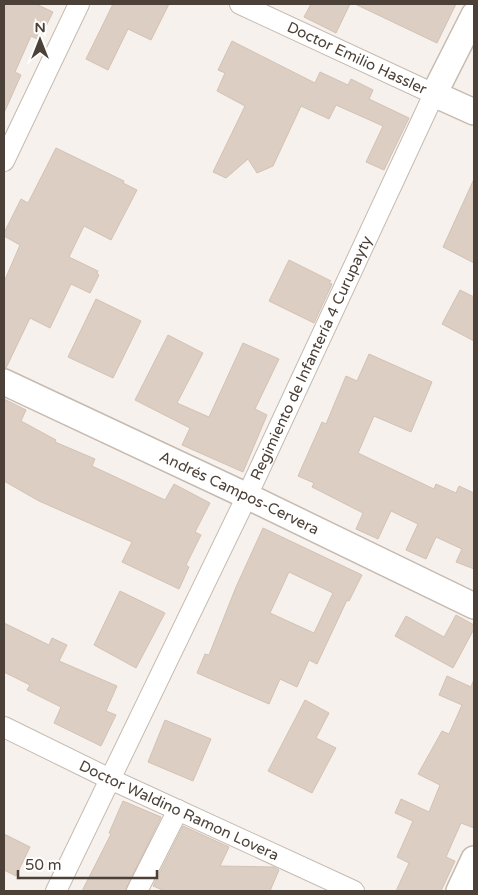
<svg xmlns="http://www.w3.org/2000/svg" width="478" height="895" font-family="'Varela Round',sans-serif">
  <rect width="100%" height="100%" fill="#f6f1ec"/>
  <path fill="#dccec3" stroke="#d4c2b3" fill-rule="evenodd" d="M4,4H36L53,12L39,40L31,36L15,72L21,75L4,113Z
    M113,4H169L151,40L128,29L108,70L86,59Z
    M311,4H350L336,33L304,17Z
    M355,4H456L437,43Z
    M232,41L315,83L320,72L348,85L351,79L373,90L369,99L409,118L384,170L366,162L383,126L336,105L329,119L301,106L273,166L257,173L248,159L226,178L213,172L245,106L217,91L225,73L218,70Z
    M56,148L124,181L123,183L137,190L111,240L84,226L69,257L98,271L97,274L99,275L90,293L71,284L50,328L30,318L6,368H4V282L20,245L4,236V233L21,199L28,203Z
    M474,179V263L443,247Z
    M289,260L331,281L329,283L332,284L314,323L269,301Z
    M460,290L474,297V341L442,324Z
    M96,299L141,321L113,378L68,357Z
    M168,335L203,353L177,403L209,417L243,343L279,359L255,409L267,415L243,472L182,445L190,428L135,400Z
    M369,354L432,382L411,432L374,416L358,453L434,489L436,484L456,493L459,486L474,493V569L456,562L462,549L436,537L426,559L406,550L418,524L391,511L378,539L356,529L363,513L312,487L314,483L298,476L322,422L326,424L346,376L357,381Z
    M4,399L26,410L21,421L56,440L55,442L95,459L92,466L165,500L174,484L210,503L195,532L201,535L186,565L189,567L179,589L122,562L132,542L39,501L4,481Z
    M263,528L362,575L349,601L347,600L317,664L309,660L297,687L280,679L269,704L197,673L205,654L209,655L236,587ZM289,572L333,593L314,633L270,613Z
    M120,591L165,613L136,668L94,645Z
    M456,615L474,625V629L453,668L395,636L406,616L444,637Z
    M4,623L49,645L52,638L67,645L59,661L117,686L106,711L116,715L101,746L54,723L61,707L27,690L30,685L4,672Z
    M447,676L471,687L474,679V828L461,823L446,857L455,861L441,891H396L409,863L397,857L413,821L395,813L401,799L429,812L440,785L418,774L442,731L449,734L462,705L439,695Z
    M305,700L329,713L316,738L336,748L312,793L268,771Z
    M165,720L211,739L193,781L148,762Z
    M123,801L161,817L125,891H82L111,834L109,833Z
    M183,826L229,847L220,866L274,867L279,870L270,891H165L153,886Z
    M4,834L30,847L16,876L4,870Z"/>
  <g fill="none" stroke-linecap="round" stroke-linejoin="round">
    <defs>
      <g id="minor">
        <path d="M4,161L79,4"/>
        <path id="s1" d="M4,727L110,779L354,891"/>
        <path id="s2" d="M56,891L247,496L434,94L240,4"/>
        <path d="M137,891L178,810"/>
      </g>
      <g id="tertiary">
        <path d="M474,15L434,94L474,112"/>
        <path id="s3" d="M4,382L247,496L474,606"/>
        <path d="M459,891L474,859"/>
      </g>
    </defs>
    <use href="#minor" stroke="#c6bab0" stroke-width="22"/>
    <use href="#tertiary" stroke="#c6bab0" stroke-width="28"/>
    <use href="#minor" stroke="#fff" stroke-width="20"/>
    <use href="#tertiary" stroke="#fff" stroke-width="25"/>
  </g>
  <g text-anchor="middle" stroke-width="4" stroke-linejoin="round" paint-order="stroke">
    <g font-size="15" fill="#4c4138" stroke="#fff">
      <text transform="translate(357 58) rotate(25)" y="5">Doctor Emilio Hassler</text>
      <text dy="5" stroke="none"><textPath href="#s2" startOffset="591">Regimiento de Infantería 4 Curupayty</textPath></text>
      <text dy="5" stroke="none"><textPath href="#s3" startOffset="260">Andrés Campos-Cervera</textPath></text>
      <text dy="5" stroke="none"><textPath href="#s1" startOffset="194">Doctor Waldino Ramon Lovera</textPath></text>
    </g>
  </g>
  <rect width="478" height="895" fill="none" stroke="#4c4138" stroke-width="10"/>
  <g transform="translate(40 40)" stroke="#ffffff" stroke-width="4" paint-order="stroke">
  <path d="M0-4L9 19L0 12L-9 19Z" fill="#4c4138"/>
  <text y="-8" font-size="14" font-weight="bold" text-anchor="middle" fill="#4c4138">N</text>
  </g>
  <path d="M18 870v8h139v-8" fill="none" stroke="#4c4138" stroke-width="2.5"/>
  <text x="25" y="870" font-size="15" fill="#4c4138" stroke="#ffffff" stroke-width="4" paint-order="stroke">50 m</text>
</svg>
